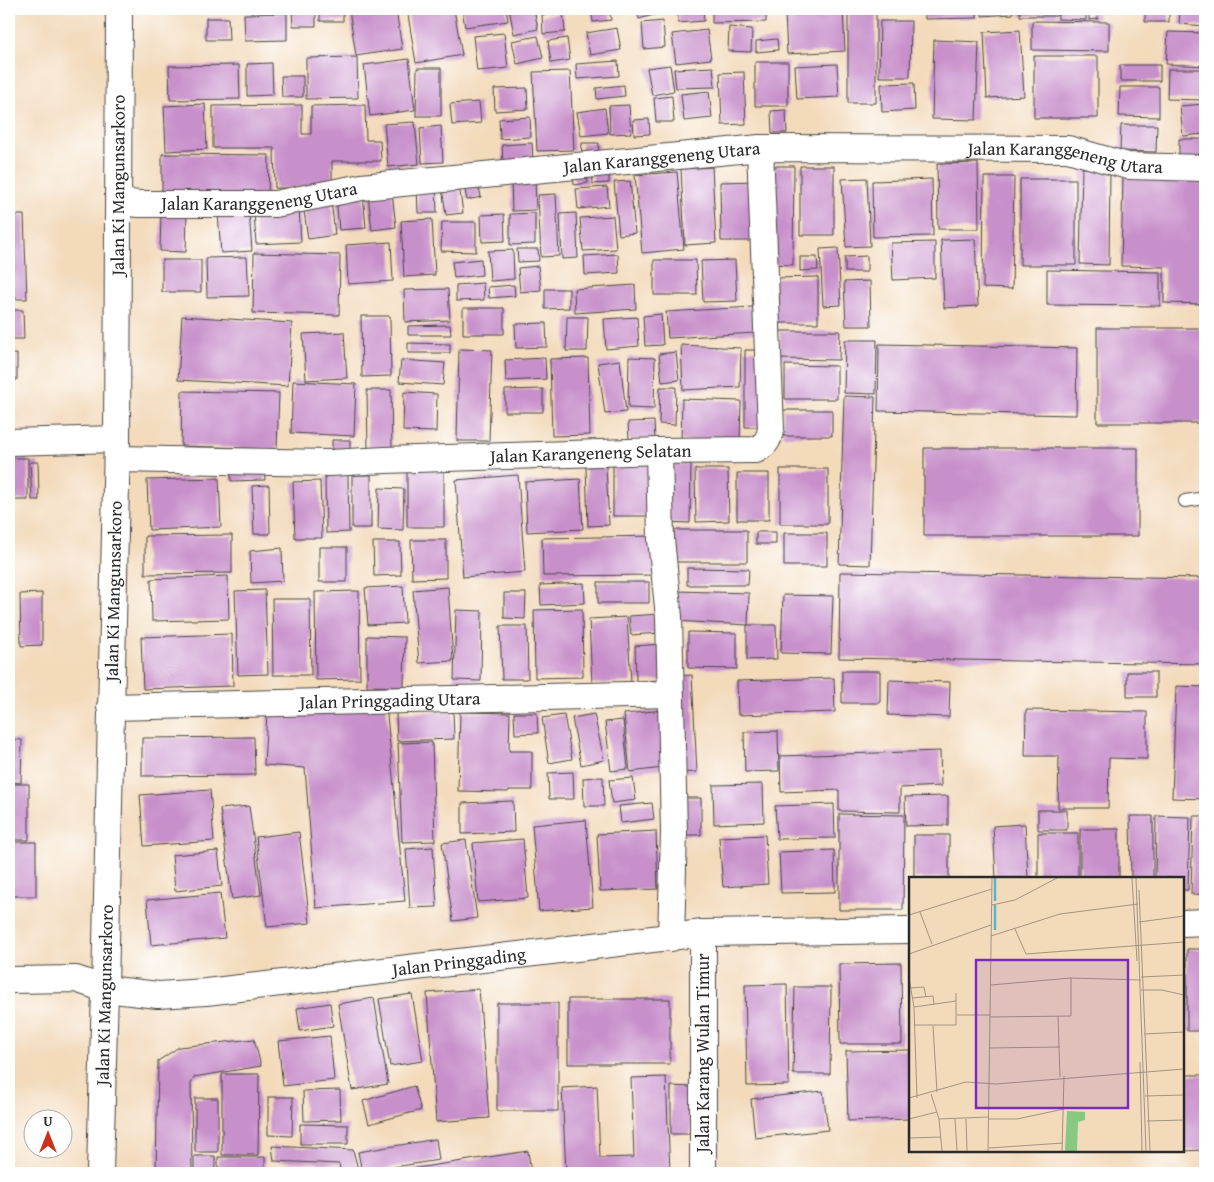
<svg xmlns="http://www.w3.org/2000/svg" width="1214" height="1182" font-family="'Gentium Book Plus',serif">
  <rect width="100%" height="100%" fill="#fff"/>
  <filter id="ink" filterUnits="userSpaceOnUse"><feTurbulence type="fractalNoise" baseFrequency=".02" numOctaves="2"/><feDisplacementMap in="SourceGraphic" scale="10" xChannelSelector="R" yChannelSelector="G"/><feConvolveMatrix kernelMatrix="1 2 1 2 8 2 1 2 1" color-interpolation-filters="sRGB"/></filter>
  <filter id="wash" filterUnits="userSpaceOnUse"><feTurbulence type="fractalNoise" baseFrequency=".0096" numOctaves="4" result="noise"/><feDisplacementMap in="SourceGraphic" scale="20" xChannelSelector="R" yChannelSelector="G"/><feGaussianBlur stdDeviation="1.12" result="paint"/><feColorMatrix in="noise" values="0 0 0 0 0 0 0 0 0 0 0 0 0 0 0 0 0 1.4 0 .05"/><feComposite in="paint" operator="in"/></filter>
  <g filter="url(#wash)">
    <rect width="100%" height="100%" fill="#f3dabb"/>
    <g id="blocks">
      <path fill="#c890cb" d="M292,9H316V26H293Z
        M320,9H343V21H320Z
        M349,9H396L402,49L356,56Z
        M407,9H454L462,55L416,63Z
        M462,9H506L508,21L465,27Z
        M509,9H534L538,29L514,34Z
        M591,9H609L611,20L593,22Z
        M636,9H663L664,12L639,19Z
        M678,9H703L704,21L678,23Z
        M712,9H766V22L712,23Z
        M848,9H876V103H848Z
        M925,9H977V18L925,19Z
        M982,9H1013V14L982,16Z
        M1020,9H1057V16H1020Z
        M1060,9H1080V13L1060,12Z
        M1089,9H1097L1098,19L1089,20Z
        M1100,9H1129V10L1100,13Z
        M1145,9H1169V22H1145Z
        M1180,9H1205V26L1179,24Z
        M843,10L845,51L787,54L785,13Z
        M287,13V40L245,41L244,14Z
        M563,13L565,32L543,34L542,15Z
        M1058,13L1086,14V20L1058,19Z
        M206,18H228L229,40H206Z
        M663,21L665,47L644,49L642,23Z
        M880,21H911L910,77H879Z
        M1032,21L1109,22V51L1032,50Z
        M729,27L752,29L751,52L728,51Z
        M617,28L621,50L590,55L586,33Z
        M707,30L711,59L676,63L672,34Z
        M1020,30L1024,96L987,98L984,32Z
        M1168,32L1205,33V66L1166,64Z
        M504,33L508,68L477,71L473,36Z
        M538,36L543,58L517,64L512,41Z
        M567,38L570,60L551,63L548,41Z
        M777,39L778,50L756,52V41Z
        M934,40L979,42L976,120L932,119Z
        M1034,56H1098V118H1034Z
        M357,57L358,98L306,99V58Z
        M409,59L415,110L370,116L364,65Z
        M618,61L619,76L577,79L576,64Z
        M755,62H788V106H755Z
        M272,63L273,95L247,96V64Z
        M837,64L839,97L797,99L795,66Z
        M239,65L240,99L170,100L169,66Z
        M670,65L674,91L652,95L647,68Z
        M1120,65H1160V81H1120Z
        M713,67L715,87L676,88L674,69Z
        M417,68H441V116H416Z
        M1168,69H1205V100L1167,99Z
        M570,71L574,150L537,151L533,72Z
        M744,72L746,124L722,125L720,73Z
        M281,76H303V97H282Z
        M914,83L915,110L882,112L881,84Z
        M624,85L625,96L597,99L596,88Z
        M1120,87H1159V117L1119,116Z
        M527,88L528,109L495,111L494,89Z
        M709,91L712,118L684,121L681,94Z
        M672,96L674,122H656L654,98Z
        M479,102L481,123L452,125L450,104Z
        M205,104L207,149L166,151L164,106Z
        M1205,104V134L1183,136L1180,106Z
        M302,105V134H311V106L365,105L366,140H380L381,161H332V188H275L274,148H213V106Z
        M629,105L631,133L610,134L609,106Z
        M605,108L608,133L581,136L577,112Z
        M786,110L787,133H772L771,111Z
        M530,117L531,137L500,139L499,119Z
        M649,119L650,134L634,135L633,120Z
        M415,122L419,164L388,167L384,124Z
        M1121,125H1157L1156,152L1120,151Z
        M441,126L443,162L422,163L420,128Z
        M1179,139H1205V164H1179Z
        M532,143L533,162L503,164L502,145Z
        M582,143H599L598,158H581Z
        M162,154L269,155L268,201L162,200Z
        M978,163L979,229H938L937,164Z
        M768,166H794L793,265L766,264Z
        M800,166H834V235H800Z
        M609,167V183L593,184L592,168Z
        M712,167L716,243L685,245L681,169Z
        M1082,168L1110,169L1109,265L1080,264Z
        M587,172L588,183L574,185L573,173Z
        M677,172L684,249L642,253L635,175Z
        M1123,176L1205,178V304L1164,303V267L1121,266Z
        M984,177H1014L1012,289L983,288Z
        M535,178L536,210L512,211L511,180Z
        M867,178L870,246L846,247L842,179Z
        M932,179L933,236L873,237L872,181Z
        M1020,179H1076V265H1020Z
        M478,181L481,197L467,200L464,184Z
        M630,181L635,233L619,235L614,182Z
        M759,181L760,241H721L720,182Z
        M459,185L463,213L446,215L442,188Z
        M417,187H436L437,213H418Z
        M607,187L609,206L578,209L576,189Z
        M392,192L396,227L372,230L368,195Z
        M363,193L366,228L339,230L336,195Z
        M556,194L559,256L541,257L538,195Z
        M331,200L335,235L308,239L303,204Z
        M299,208L301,242L256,244L254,211Z
        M161,212L187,213L186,252L160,251Z
        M249,212L252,251L221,253L218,214Z
        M535,213V244L510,245V214Z
        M576,213L578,258L562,259L560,214Z
        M504,214L505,241L482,242L481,215Z
        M9,215H24L27,299H9Z
        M613,216L616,249L583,251L580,218Z
        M432,219L435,275L404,277L401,221Z
        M442,222H476V252L441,251Z
        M975,239L978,306L944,308L941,240Z
        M391,242L393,281L348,284L346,245Z
        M935,242V278L893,280L891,243Z
        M838,248L841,305L823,306L820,249Z
        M517,249H538L539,261L518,262Z
        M513,250L514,279L490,281L488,251Z
        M254,253L340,255L339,315L253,313Z
        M618,254L619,273L585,275L584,256Z
        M867,256V272H845V257Z
        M247,257L249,296L207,297L206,258Z
        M800,257H817L818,270L800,271Z
        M481,259L482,275L454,278L452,262Z
        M162,260H201V292H162Z
        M654,260H696L697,295H654Z
        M735,260L737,301L703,302L701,261Z
        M538,266L541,290L520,292L518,268Z
        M1047,270L1160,272V306L1047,305Z
        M818,277V323H773L772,278Z
        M870,281L871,326H846L844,282Z
        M483,283L484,300L456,301V285Z
        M514,285L515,296L489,298L488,287Z
        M635,285L636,309L575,313L574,289Z
        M448,289L450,320L405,322L404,290Z
        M545,289H569V308L545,309Z
        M753,307L755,333L668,338L666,312Z
        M463,308H504V334H463Z
        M9,310H23L24,339H11V351H9Z
        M661,314L663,345L645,346L643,316Z
        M182,316L292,323L288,386L178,380Z
        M361,316H390L391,376L362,377Z
        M567,317H588L587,351H566Z
        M637,317L639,346L606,349L604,319Z
        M546,323L547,347L516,348L515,324Z
        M450,325L451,335H408V326Z
        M1097,328H1205V423H1097Z
        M780,331H840L839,360L780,359Z
        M344,332L347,378L306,380L303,334Z
        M845,340H877L876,394L844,393Z
        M408,343L450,344V353H408Z
        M879,344L1077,348L1076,415L878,411Z
        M681,345L741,348L740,387L683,390Z
        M459,349L492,350L489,441H457Z
        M745,350H764V427H745Z
        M676,352L679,380L662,382L659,354Z
        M9,354H17V380H9Z
        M629,357L655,358L654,409L628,408Z
        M545,358L546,379L506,381L505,360Z
        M588,358L590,435L552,436L550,359Z
        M401,360L445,363L443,385L399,382Z
        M620,360L626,412L605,414L598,363Z
        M785,365L837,366V399H785Z
        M293,381L356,384L354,436L291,433Z
        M660,387H676L675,425L659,424Z
        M543,389V412H505V390Z
        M367,390H391L392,451H368Z
        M182,391L279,393L277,449L181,446Z
        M404,392L437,394L436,432L403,431Z
        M844,396L875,397L870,565L839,564Z
        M682,399L741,401L740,443L681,441Z
        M783,410H832V436H783Z
        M654,421L655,439L629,440L628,422Z
        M332,440H350V456H332Z
        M924,448H1138V536H924Z
        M9,458H28V500H9Z
        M613,461H654V516H613Z
        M30,462H38L39,500H32Z
        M664,463L691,464L690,523L663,522Z
        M264,465L265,480L231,481V466Z
        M606,466L609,525L588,526L586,467Z
        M407,468H444V527H407Z
        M695,469H728L729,521L696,522Z
        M780,469H828V524H780Z
        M737,473H769V520H737Z
        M348,475L349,532L326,533L325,476Z
        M352,475H371V528H352Z
        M518,475L525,572L463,577L456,480Z
        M219,478L221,527L149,530L147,480Z
        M580,479L583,529L527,532L525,482Z
        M320,481L322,538H295L293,482Z
        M269,485L270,534H254L252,486Z
        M379,488L404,489L403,530L378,529Z
        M674,530H747V562H674Z
        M756,532H776V544H756Z
        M784,533H827V566H784Z
        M232,535V573L145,574V536Z
        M657,536L658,575L543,576L542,538Z
        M411,540H446V578L412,579Z
        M373,542H400L401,575L374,576Z
        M319,547H347V582H319Z
        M282,548L283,581L251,583L250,551Z
        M687,568L749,569L748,585H687Z
        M840,572L1205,578V664L839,658Z
        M228,576L229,619L152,621L151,579Z
        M598,582H649V603H598Z
        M584,583L585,603L541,605L540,585Z
        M403,586L405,623L368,625L365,588Z
        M448,587L453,661L419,663L413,590Z
        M265,590L268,674L238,675L235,591Z
        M359,591L360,679L316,680L315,592Z
        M675,591L749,593L748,625L674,621Z
        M42,593V645L21,646L20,594Z
        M504,593H526L525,619L504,618Z
        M783,595L833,596L831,654L781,653Z
        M272,599H310L311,675H273Z
        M582,609L583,677L535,678L534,610Z
        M456,610L482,611L481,681L454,680Z
        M660,614L661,633L631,635L629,616Z
        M627,617L631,682L592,684L589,619Z
        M747,625H776L777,659L747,660Z
        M500,626H527L528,679H502Z
        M688,632L737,633V669L688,668Z
        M232,634L233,686L143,689L141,637Z
        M367,636L405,637L404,687L367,686Z
        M663,644L665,680L636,681L635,646Z
        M842,671H880V703H842Z
        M1127,672H1156V697H1127Z
        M692,675L697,772L677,773L673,676Z
        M834,678L835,712L738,715L737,681Z
        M889,680L950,682L949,717L888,715Z
        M1176,686L1205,687V799L1172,798Z
        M386,705L405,901L316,908L305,768L264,765L267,712Z
        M664,710L671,767L630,772L624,714Z
        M1026,710L1147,712V759L1109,758L1108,808H1058L1059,756H1025Z
        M453,711L454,739L397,741L396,713Z
        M460,712L510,713L509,751H532V790H509L508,792L458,791Z
        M514,713H537L538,733L515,734Z
        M594,714L604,760L581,765L572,718Z
        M564,715L572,759L549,763L542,718Z
        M623,720L628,769L611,771L605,722Z
        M778,731L779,771L745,772L744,732Z
        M254,737L255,775L142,776V738Z
        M9,739L22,740L21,783L9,782Z
        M432,742L435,841L402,842L398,743Z
        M940,751L941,786L900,788V812L839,811V790L781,792L780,756Z
        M573,772L574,799H549L548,773Z
        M603,777L604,806H584L583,778Z
        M633,778L636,800L612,803L609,780Z
        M9,784H29V840H9Z
        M763,784L764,822L714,824L713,785Z
        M210,790L214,841L144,846L140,795Z
        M948,796V825L906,826L905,797Z
        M684,798H701V835H684Z
        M513,801L514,832L462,834V803Z
        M652,803L654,819L621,823L619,806Z
        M834,804L835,838L777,839L775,806Z
        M249,806L261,895L232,899L220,809Z
        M1038,810H1067V830H1038Z
        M839,814L904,815L903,910H839Z
        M1130,816H1153V878H1131Z
        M1156,816L1190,817L1188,890H1183V878H1155Z
        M1193,816H1205V895L1191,894Z
        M586,820L593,907L539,911L532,825Z
        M1025,824L1028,878H996L993,826Z
        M1080,829H1119V878H1080Z
        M656,831L658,889L600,891L597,834Z
        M299,832L310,923L267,927L256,837Z
        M1038,833H1078V878H1038Z
        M765,835L768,884L723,887L719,837Z
        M914,835H949V878H914Z
        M523,839L528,898L478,902L473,843Z
        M466,840L477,918L453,921L442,843Z
        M9,842H36V896H9Z
        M433,847L437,907L410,908L406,849Z
        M834,850L835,892L781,893L779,852Z
        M218,851L222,886L175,891L172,855Z
        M220,893L225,938L151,945L147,900Z
        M1187,949H1205V1031H1187Z
        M901,963L902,1044H840L839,964Z
        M787,984L789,1085L747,1086L745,985Z
        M795,987H831L830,1074H793Z
        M479,989L489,1118L436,1122L427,993Z
        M412,994L423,1061L390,1066L379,999Z
        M374,998L388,1084L352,1090L338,1004Z
        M568,999H670V1064H568Z
        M330,1003L333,1026L300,1031L297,1008Z
        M497,1003H558V1111H497Z
        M330,1036L334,1080L283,1086L278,1041Z
        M254,1039L261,1066L194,1077L191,1084L192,1173H156L158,1061L179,1047Z
        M910,1050V1119L848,1121L846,1051Z
        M222,1074H259L258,1155H222Z
        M1183,1075H1205V1150L1183,1151Z
        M666,1077L670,1173H566L562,1088L597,1086L600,1158L634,1157L631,1078Z
        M414,1086L421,1110L369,1124L363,1101Z
        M671,1086L692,1087L691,1134H671Z
        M340,1090L341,1120L304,1121L303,1091Z
        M823,1091L828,1130L755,1138L751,1099Z
        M268,1097H293L292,1136L268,1135Z
        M195,1098H218V1152H195Z
        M300,1124L348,1125V1144H300Z
        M436,1139L439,1160L362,1172L358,1152Z
        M272,1146L353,1150L359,1173H341L339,1164L274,1161Z
        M528,1151L531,1173H391V1172Z
        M194,1156H215V1173H194Z
        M218,1157H265V1173H218Z"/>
    </g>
  </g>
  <g filter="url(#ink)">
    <use href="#blocks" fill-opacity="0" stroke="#494541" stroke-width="1"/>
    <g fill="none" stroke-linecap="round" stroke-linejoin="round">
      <defs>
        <path id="service" d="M1185,501L1205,498"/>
        <g id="minor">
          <path id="s1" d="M119,202L139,204H275L362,187L760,148L1068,149L1128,166L1205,168"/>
          <path d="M9,442L117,439"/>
          <path d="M659,451L661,539L669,617L674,832L671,938"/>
          <path id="s2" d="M117,459L330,463L385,460L659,451L756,450C765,445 769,440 771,429L760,148"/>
          <path id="s3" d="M110,707L670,694"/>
          <path d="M1183,923L1205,922"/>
          <path d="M703,933V1173"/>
          <path id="s4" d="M9,980L76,979L105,989L158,995L206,992L703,933L910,930"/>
          <path id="s5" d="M100,1173L105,989L117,439L119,9"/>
        </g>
      </defs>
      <use href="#service" stroke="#494541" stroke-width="14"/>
      <use href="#minor" stroke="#494541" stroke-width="28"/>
      <use href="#service" stroke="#fff" stroke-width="12"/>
      <use href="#minor" stroke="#fff" stroke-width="26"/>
    </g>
  </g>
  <g text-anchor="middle" stroke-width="4.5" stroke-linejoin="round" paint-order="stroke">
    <g font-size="18" fill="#2b2b2b" stroke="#fff">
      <text dy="6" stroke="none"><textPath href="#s1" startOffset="546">Jalan Karanggeneng Utara</textPath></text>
      <text dy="6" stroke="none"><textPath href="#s1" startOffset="951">Jalan Karanggeneng Utara</textPath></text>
      <text dy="6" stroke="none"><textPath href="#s5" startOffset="988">Jalan Ki Mangunsarkoro</textPath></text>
      <text dy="6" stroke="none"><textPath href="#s1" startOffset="141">Jalan Karanggeneng Utara</textPath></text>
      <text dy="6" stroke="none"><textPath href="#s2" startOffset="474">Jalan Karangeneng Selatan</textPath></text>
      <text dy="6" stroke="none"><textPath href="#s5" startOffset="582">Jalan Ki Mangunsarkoro</textPath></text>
      <text dy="6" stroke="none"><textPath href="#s3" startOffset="280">Jalan Pringgading Utara</textPath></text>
      <text dy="6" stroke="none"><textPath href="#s4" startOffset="454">Jalan Pringgading</textPath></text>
      <text dy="6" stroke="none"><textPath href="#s5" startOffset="178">Jalan Ki Mangunsarkoro</textPath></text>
      <text transform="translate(703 1053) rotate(-90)" y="6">Jalan Karang Wulan Timur</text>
    </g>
  </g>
  <g transform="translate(909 877)">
    <rect width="275" height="275" fill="#f3dabb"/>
    <path d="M158,234L176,235V243L169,245L168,274H156Z" fill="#88c981"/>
    <path fill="none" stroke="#54b6d2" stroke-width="2.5" d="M86,24V1M86,53V28"/>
    <path fill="none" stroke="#a39481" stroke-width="1" d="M223,1L228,84M227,1L237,274M230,13L241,274M83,28L106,23L148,1M11,35L23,67M0,38L83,12M230,45L275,39M106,52L117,77L275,65M82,59L151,37L229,27M0,77L82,48M232,100L275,98M0,101L5,130L8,221M82,108L162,101L232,103M1,111L15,110L17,120M232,113H253L275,118M3,121L24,119L25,128M5,130L47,124M48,138H81M149,139L151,200M81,140L162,139V101M5,148H47V116M24,149L28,215M235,157L275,155M81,171L151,170M231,185L233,274M22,217L30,242L33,274M236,219L275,218M0,221L57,205L87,207L275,192M0,242L28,235M30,242L79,240M46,242L48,274M57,242L58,274M79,242H108L155,232M238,244L275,243M0,261L32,260M80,271L154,266M79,274L83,1M153,274L155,199"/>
    <path fill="#7b2cbf" fill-opacity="0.15" stroke="#7b2cbf" stroke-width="2.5" d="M67,83H219V231H67Z"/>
    <rect width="275" height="275" fill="none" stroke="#2b2b2b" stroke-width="2.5"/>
  </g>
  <rect width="1214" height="1182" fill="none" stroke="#fff" stroke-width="30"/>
  <g transform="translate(48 1134)"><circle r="24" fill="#ffffff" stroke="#aaaaaa"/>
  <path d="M0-4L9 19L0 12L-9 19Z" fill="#c8321e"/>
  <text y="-8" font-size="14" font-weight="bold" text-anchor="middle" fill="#2b2b2b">U</text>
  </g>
</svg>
